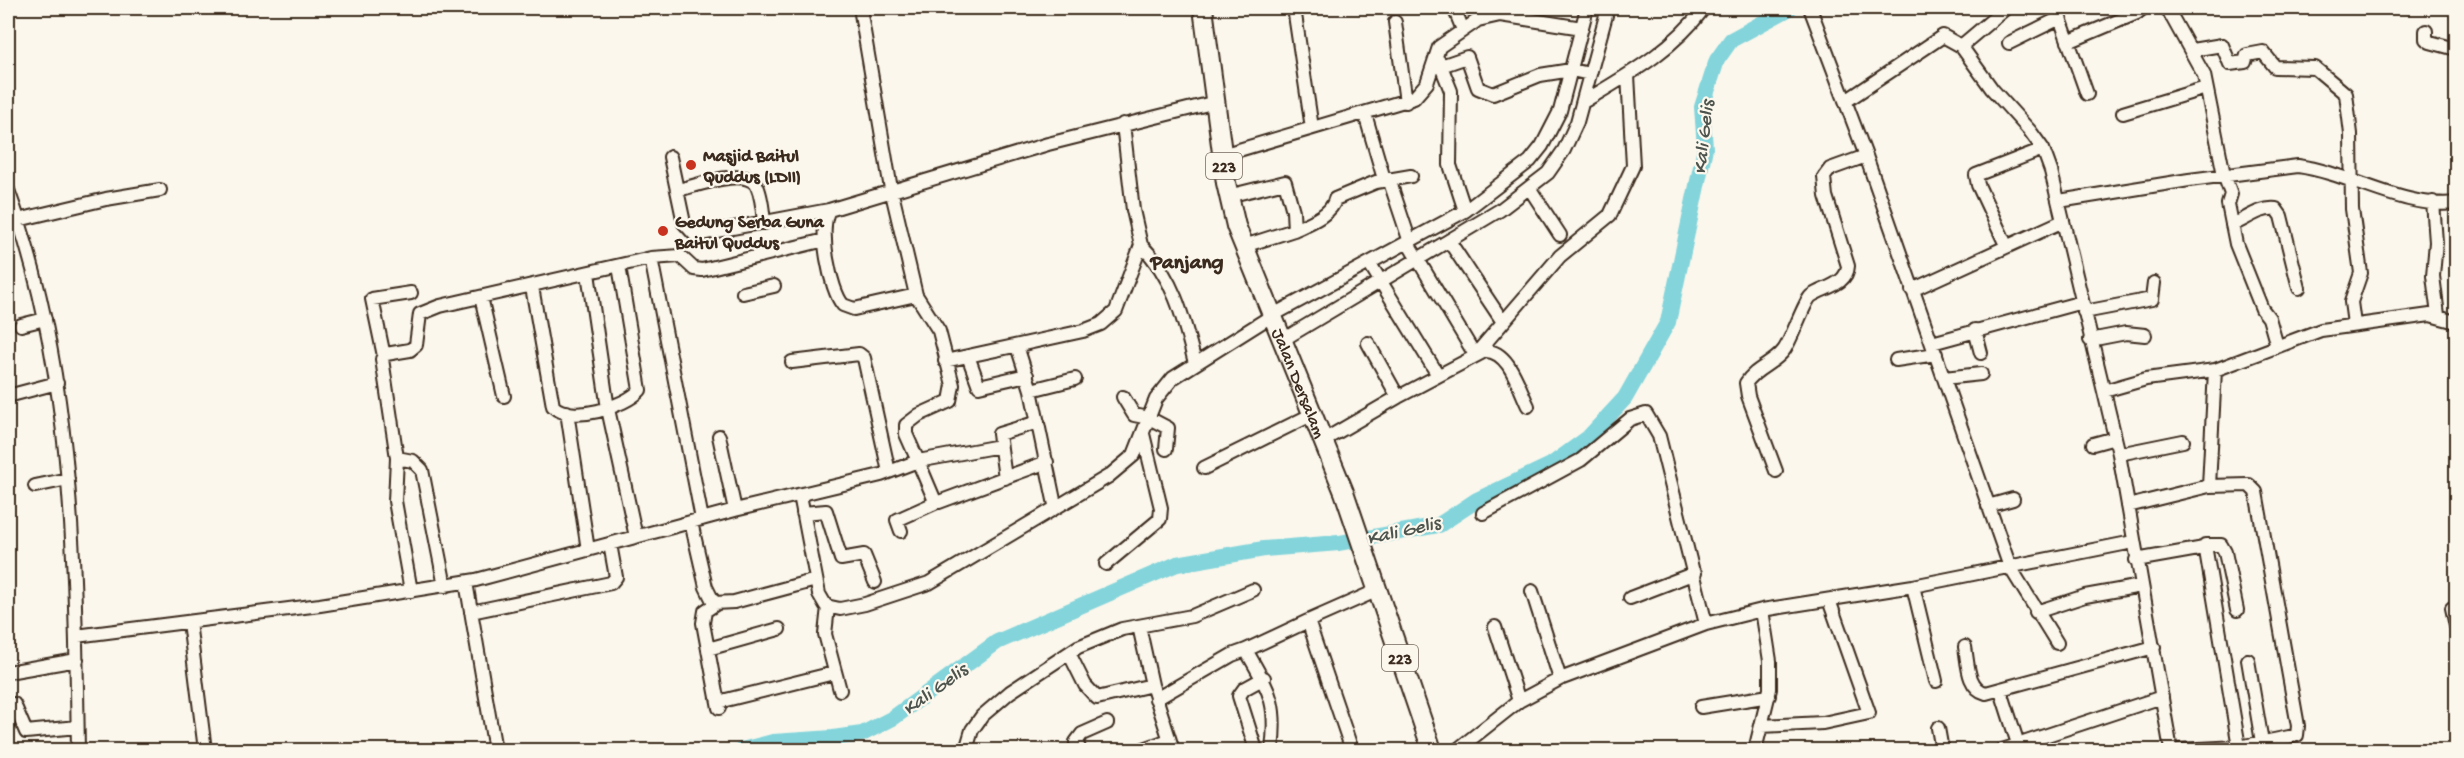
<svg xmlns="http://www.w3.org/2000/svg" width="2464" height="758" font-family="'Gochi Hand',sans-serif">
  <rect width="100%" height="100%" fill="#fbf7ec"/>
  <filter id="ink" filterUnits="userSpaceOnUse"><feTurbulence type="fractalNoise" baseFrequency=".0167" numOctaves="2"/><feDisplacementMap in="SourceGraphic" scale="12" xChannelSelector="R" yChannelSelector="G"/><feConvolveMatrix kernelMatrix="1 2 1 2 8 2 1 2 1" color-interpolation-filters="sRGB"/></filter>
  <g filter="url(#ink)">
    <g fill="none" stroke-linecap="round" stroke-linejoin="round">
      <path stroke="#83d4db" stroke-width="16" d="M742,750L773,742L833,738L862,734L893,718L997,642L1177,564L1264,549L1339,543L1439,525L1477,500L1551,465L1588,438L1625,398L1668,322L1705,148L1702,107L1717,60L1731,40L1790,8"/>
      <defs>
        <path id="street" d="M1294,8L1312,128
          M1454,8L1463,30
          M1810,8L1866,156L2010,567L2057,643
          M2167,8L2204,75L2224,175L2231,194L2228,204L2236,244L2262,309L2269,318L2277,346
          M1395,22L1406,102
          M2426,31V39L2430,42L2456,49
          M2068,42L2137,13L2143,8
          M2009,43L2060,18L2087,94
          M1961,46L2006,8
          M2192,50L2222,45L2230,64L2245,62L2247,55L2263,52L2275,67L2315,68L2346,94L2351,134L2352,209L2361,273L2351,302L2354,324
          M1439,61L1451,91L1450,165L1465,211
          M1441,66L1467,57L1478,88L1493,94L1540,75L1571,70L1590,74
          M1846,101L1943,36L1961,46L1992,89L2030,131L2043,149L2051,171L2119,454L2171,750
          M1583,102C1628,75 1673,50 1704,8
          M2123,113L2206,88
          M1365,114L1384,179
          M1222,155L1414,98L1427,83L1439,47L1478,20L1500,15L1582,28
          M670,157L684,223L695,235L829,210
          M1389,179L1410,242
          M1530,189L1560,235
          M8,190C74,368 75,563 78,750
          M678,190C696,186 746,166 757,186C762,197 763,211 764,223
          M1228,196L1285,182L1293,211L1294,230L1244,246
          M2059,201L2189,180L2298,166C2350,173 2403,209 2456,203
          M2433,202L2436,242L2433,276L2438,315
          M18,220L106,199L160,190
          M2232,225C2247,219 2260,207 2276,209L2281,216L2299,288
          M1294,230C1307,224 1332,215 1335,199L1376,182L1411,176
          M1449,241L1503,322
          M1408,243L1475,355L1560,256L1610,215L1633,166L1628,75
          M1141,245C1174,277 1184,320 1195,363
          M2006,245L1978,185L1976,175L2043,149
          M651,258L702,519
          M1370,264L1438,375
          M588,273L608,409L636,537
          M532,287L553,406C571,424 625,407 640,390L619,266
          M1912,290L2063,221
          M743,293L774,286
          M916,295L854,309L843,305C830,290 818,228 829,210L1048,144L1216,102
          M481,297L504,396
          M2084,312L2152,299L2154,283
          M21,325L45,319
          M1975,330L1981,353
          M1284,339L1500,210L1548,173L1564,150L1577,122L1608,8
          M2090,340L2126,333L2145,335
          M1368,343L1398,397
          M1932,343L2082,302
          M1017,346L1031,390L1055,505
          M384,356L372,299L411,293
          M968,356L979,386L1027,375
          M1896,360L1936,354
          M945,361L1083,331L1101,324L1116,311L1141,245L1133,210L1123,124
          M792,362L859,354L864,358L889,472
          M1944,378L1981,374
          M1031,390L1075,379
          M2104,391L2146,379L2215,370
          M8,396L57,383
          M1123,397L1134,415L1149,418L1168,428L1166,449
          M567,412L588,550
          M719,436L735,510
          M1324,440L1398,397L1485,351C1509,350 1519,388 1528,406
          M2093,444L2115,438
          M1000,446L918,461L935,501L939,502L1047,462
          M2119,454L2183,441
          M397,458L413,461L422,470L445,586
          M1204,468L1313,414
          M1776,471L1748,396L1746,383C1755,368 1774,364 1784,350C1792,339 1804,302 1811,296C1824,287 1847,285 1848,266L1826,196L1824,177L1830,169L1866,156
          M1005,478L999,434L1038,422
          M35,486L68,479
          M800,495L819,594L826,606L840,609L865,604L929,583L1109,476L1134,455L1156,399L1173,378L1273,315L1465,211L1530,161L1542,146L1560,111L1587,8
          M1988,506L2013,499
          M2128,506L2209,486L2215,370L2321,330L2430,315L2456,322
          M803,513L826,511L841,559L864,555L875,582
          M1483,513L1581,460L1630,419L1646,414L1659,436L1706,624
          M691,522L706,587L714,603L734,602L816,580
          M901,531L897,520L937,502
          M2136,560L2204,548
          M1106,564L1160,519L1161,508L1143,434
          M466,582L495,750
          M1913,586L1936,681
          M411,591L395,501L397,458L382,359L386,354L410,350L416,345L420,314L440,306L651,258L680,256L694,269L702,270L825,240
          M1532,591L1560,679
          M1630,598L1695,573
          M717,603L705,611L703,623L719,708
          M828,607L825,634L840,690
          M2452,608L2456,626
          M2237,610L2225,552L2221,545H2205L2239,747
          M471,612L611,583L616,577L610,544
          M2036,612L2085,596L2141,586
          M189,622L205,750
          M1139,626L1152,685L1173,750
          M1495,627L1519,701
          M76,636L320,605L476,580L735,510L881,475L918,461L906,434V425L919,415L950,401L953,385L939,331L916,295L891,189L860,8
          M1965,647C1968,663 1967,688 1986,693L2154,647
          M708,649L779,629
          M1069,653L1085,685L1097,698L1152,685
          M2248,660L2262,742
          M8,672L77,660
          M2001,691L2018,744
          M1156,699L1232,655L1246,650
          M718,702L834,673
          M14,704L26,732L77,727
          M1701,707L1769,696
          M1761,726L1823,723L1869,713L1829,600
          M1938,728L1942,750
          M966,750L972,730L982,716L1010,692L1078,647L1122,629L1192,616L1253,590
          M1080,750L1076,742L1082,734L1107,723
          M1141,750L1169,740
          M1256,750L1239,696L1244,689L1264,678
          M1272,750C1278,701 1269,691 1246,650L1308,621
          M1352,750L1308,621L1376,591
          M1457,750L1519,701L1560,679L1706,624L1762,610L1913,586L2133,542
          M1755,750L1770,689V661L1762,610
          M2002,750L2162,697
          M2178,750L2239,747L2289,737L2297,735L2298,726L2256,492L2249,485L2209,486"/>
        <g id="primary">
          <path id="s1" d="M1203,8L1226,183L1236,226L1344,492L1432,750"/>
        </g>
      </defs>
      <use href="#street" stroke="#3b2a1e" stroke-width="16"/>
      <use href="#primary" stroke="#3b2a1e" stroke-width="22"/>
      <use href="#street" stroke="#fbf7ec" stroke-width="12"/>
      <use href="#primary" stroke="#fbf7ec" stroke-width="18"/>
    </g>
  </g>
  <g fill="#c8321e" stroke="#fbf7ec" stroke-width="2">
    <circle cx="691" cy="165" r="6"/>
    <circle cx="663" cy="231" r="6"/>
  </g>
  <g text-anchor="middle" stroke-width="4.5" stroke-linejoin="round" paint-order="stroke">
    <g fill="#fbf7ec" stroke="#75685c" stroke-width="1.5">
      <rect x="1206" y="153" width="36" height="26" rx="4.5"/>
      <rect x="1382" y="645" width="36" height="26" rx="4.5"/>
    </g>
    <g font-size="16" font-weight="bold" fill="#3b2a1e">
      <text x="1224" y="172">223</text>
      <text x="1400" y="664">223</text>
    </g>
    <g font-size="18" font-weight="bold" fill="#3b2a1e" stroke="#fbf7ec" text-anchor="start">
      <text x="703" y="161">Masjid Baitul<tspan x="703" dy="21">Quddus (LDII)</tspan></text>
      <text x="675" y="227">Gedung Serba Guna<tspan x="675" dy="21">Baitul Quddus</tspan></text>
    </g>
    <g font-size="18" fill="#3b2a1e" stroke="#fbf7ec">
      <text dy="6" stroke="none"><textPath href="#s1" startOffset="390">Jalan Dersalam</textPath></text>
    </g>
    <g font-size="20" font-style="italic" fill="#4d544d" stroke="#fbf7ec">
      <text transform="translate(1702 137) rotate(-84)" y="7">Kali Gelis</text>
      <text transform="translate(1403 529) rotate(-13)" y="7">Kali Gelis</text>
      <text transform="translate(934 688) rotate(-36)" y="7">Kali Gelis</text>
    </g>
    <g font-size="21" font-weight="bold" fill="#3b2a1e" stroke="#fbf7ec">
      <text x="1187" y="268">Panjang</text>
    </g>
  </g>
  <rect width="2464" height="758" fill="none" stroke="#fbf7ec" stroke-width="30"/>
  <rect x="15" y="15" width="2434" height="728" fill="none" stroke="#3b2a1e" stroke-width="2" filter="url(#ink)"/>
</svg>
